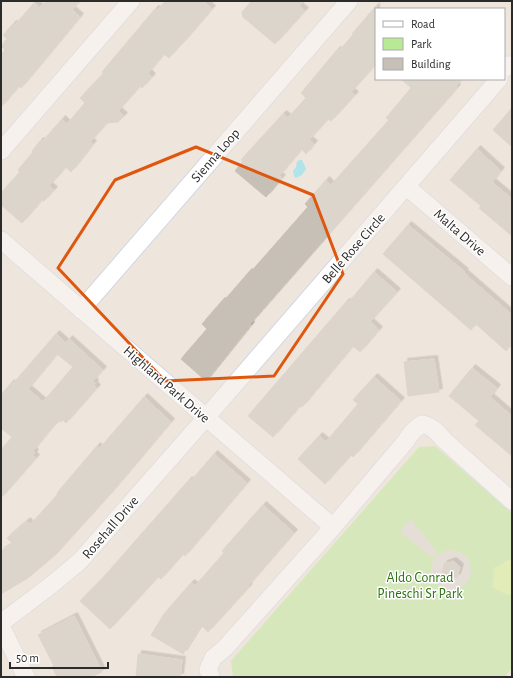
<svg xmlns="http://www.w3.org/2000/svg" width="513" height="678" font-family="'Alegreya Sans',sans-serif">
  <defs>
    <filter id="shadow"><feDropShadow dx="3.5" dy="-3.5" stdDeviation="0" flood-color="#0004"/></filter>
  </defs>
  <rect width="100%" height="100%" fill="#eee5dc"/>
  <path fill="#b8ea93" d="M435,446L512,513V668L505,677H233L231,661L419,447Z"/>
  <path fill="#d0f38e" d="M512,559V595L505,594L492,587L494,575L493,568C501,566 504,561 512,559Z"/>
  <path fill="#dad5cf" d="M411,519L437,552L433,558L400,532Z
    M431 570a20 20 0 1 1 40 0a20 20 0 1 1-40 0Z"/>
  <path fill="#65e0fb" d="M299,160H302L306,169L302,175L296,178L294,176L293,171L296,167L297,162Z"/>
  <path fill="#c6c0b7" stroke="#cac1b5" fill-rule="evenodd" filter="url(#shadow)" d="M46,1H80L72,10L80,17L21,88L19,86L1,107V55L5,50L1,46L7,39L3,35L13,24L15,25L34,3L40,8Z
    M166,1H203L212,9L182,44H181L169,58L164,54L148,73L152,77L142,88L140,86L118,111L124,116L118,122L107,123L90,142L93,144L71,172L66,167L49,186L54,190L44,201L42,200L22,223L1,205V193L20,172L18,170L33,152L32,151L40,141L42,142L62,119L67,124L85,103L80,98L104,73L102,72L155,9L157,10Z
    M252,1H303L299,6L305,11L275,44L243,17L242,12Z
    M376,6V64L351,92L355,95L331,121L328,119L309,140L314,144L306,154L302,149L279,176L282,178L266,197L235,171L243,161L241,160L283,114L288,118L306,98L301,93L337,50L339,51L353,35L352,34Z
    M401,79H462L456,86L457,88L250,324L251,325L206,381L181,359L207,329L202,324L222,301L223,302L249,272L250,273L308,207L305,204L326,180L331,185L389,120L386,118L411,88Z
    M512,108V147L493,130Z
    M477,149L501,171L492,182L512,199V236L479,208L481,206L450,180Z
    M408,225L465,272L464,273L512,315V344L506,351L476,324L471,330L383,254Z
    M374,272L397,292L370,322L379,330L360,352L353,346L302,407L300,406L273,437L248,416L346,302L348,303Z
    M56,334L66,343L69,339L103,370L93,381L95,383L94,385L97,388L66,423L63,420L61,422L59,421L49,431L33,451L35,453L33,455L36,458L1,498V450L12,437L1,428V395L11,383L12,385L24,371ZM57,354L73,367L43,402L28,389Z
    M434,359L439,392L408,396L404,362Z
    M472,368L497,388L490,397L512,416V456L475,425L479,421L449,396Z
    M374,377L401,401L353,457L351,455L325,484L298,459L319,436L326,442L358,404L353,400Z
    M144,397L171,422L111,493L55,555L28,578L1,594V551L13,544L7,538L27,521L30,525L58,494L57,493L97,446L99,449Z
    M214,454L247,483L185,556L183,554L161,579L158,577L110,629L80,601L101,580L189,480L190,482Z
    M263,505L294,533L248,586L249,587L208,632L201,625L183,654L151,635L164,614L191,583L195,586L224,553L222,551Z
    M453,561L460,567L457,577L449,580L442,574L444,564Z
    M74,616L102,672L91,677H57L52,667L54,666L38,635Z
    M138,654L182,660L180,677H136Z"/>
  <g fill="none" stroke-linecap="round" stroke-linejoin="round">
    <defs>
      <path id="minor" d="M504,69L508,65H512
        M1,151L131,1
        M407,187L512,277
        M1,240L333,527
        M81,310L349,1
        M1,623L50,586L80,561L196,429L499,79
        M1,626L26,677
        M211,677L208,670L213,658L225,648L333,527L406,441C410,433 414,429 422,424C432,426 437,432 444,440L512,501"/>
    </defs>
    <use href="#minor" stroke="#d1d7e5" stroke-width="19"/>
    <use href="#minor" stroke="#fff" stroke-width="17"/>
  </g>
  <path d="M0 0H513V678H0ZM196,147L313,195L343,274L274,376L165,381L58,268L115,180Z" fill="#eee5dc" fill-opacity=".55" fill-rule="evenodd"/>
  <path fill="none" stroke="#df570e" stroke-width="3" stroke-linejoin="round" d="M196,147L313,195L343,274L274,376L165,381L58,268L115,180Z"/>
  <g text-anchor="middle" stroke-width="3" stroke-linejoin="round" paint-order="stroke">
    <g font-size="14" fill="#2b2b2b" stroke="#fff">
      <text transform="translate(215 155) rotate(-49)" y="5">Sienna Loop</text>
      <text transform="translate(460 232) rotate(41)" y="5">Malta Drive</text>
      <text transform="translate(353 248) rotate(-49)" y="5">Belle Rose Circle</text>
      <text transform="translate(167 384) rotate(41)" y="5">Highland Park Drive</text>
      <text transform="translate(110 527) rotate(-49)" y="5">Rosehall Drive</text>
    </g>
    <g font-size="14" fill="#2e7013" stroke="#fff">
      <text x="420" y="582">Aldo Conrad<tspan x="420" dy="16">Pineschi Sr Park</tspan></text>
    </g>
  </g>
  <rect width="513" height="678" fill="none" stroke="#2b2b2b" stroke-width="4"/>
  <rect x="375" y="8" width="130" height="72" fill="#ffffff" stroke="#aaaaaa"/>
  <rect x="383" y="21" width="20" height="6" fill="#ffffff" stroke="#aaaaaa"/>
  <text x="411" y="28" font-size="12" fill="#2b2b2b">Road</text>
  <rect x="383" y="38" width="20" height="12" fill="#b8ea93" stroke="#aaaaaa"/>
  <text x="411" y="48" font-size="12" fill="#2b2b2b">Park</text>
  <rect x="383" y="58" width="20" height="12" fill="#c6c0b7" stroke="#aaaaaa"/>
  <text x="411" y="68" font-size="12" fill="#2b2b2b">Building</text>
  <path d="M10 662v6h98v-6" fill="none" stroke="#2b2b2b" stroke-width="2"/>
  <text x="16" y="662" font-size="12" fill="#2b2b2b" stroke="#ffffff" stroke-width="3" paint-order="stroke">50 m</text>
</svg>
